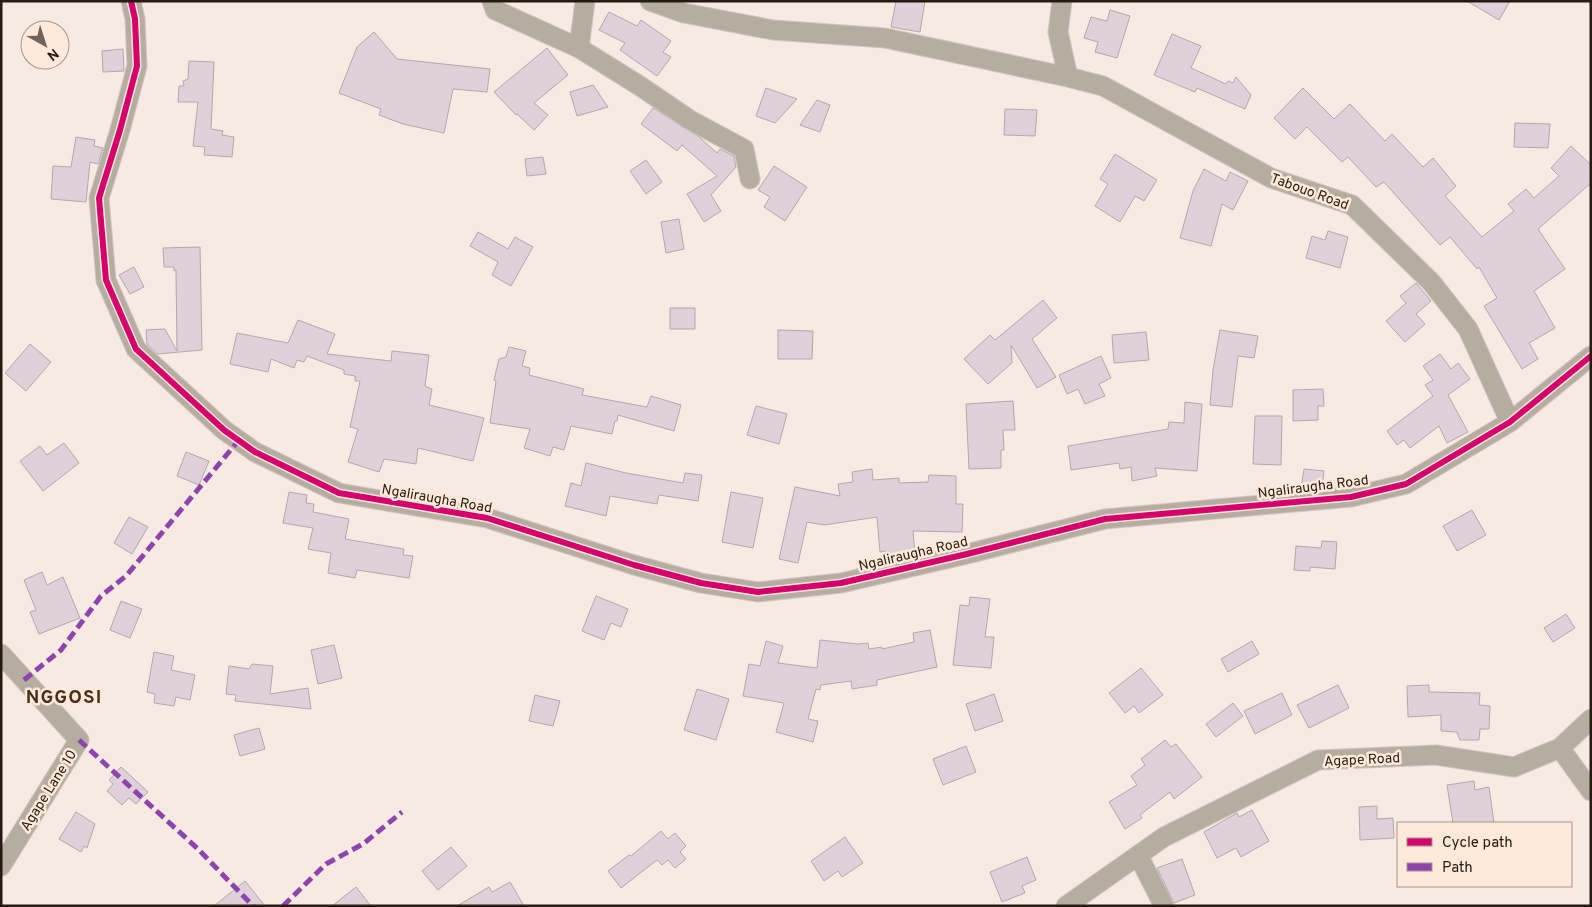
<svg xmlns="http://www.w3.org/2000/svg" width="1592" height="907" font-family="Overpass,sans-serif">
  <rect width="100%" height="100%" fill="#f6eae3"/>
  <path fill="#dfd1da" stroke="#b1a8aa" d="M896,1H925L920,32L891,27Z
    M1467,1H1510L1499,20Z
    M1110,10L1130,16L1117,58L1095,52L1098,42L1084,38L1091,17L1107,21Z
    M609,12L637,26L641,20L671,41L663,52L671,57L657,76L620,50L625,43L599,30Z
    M374,32L397,59L490,69L487,92L453,89L444,133L403,124L379,115L381,109L339,93L357,47Z
    M1172,34L1201,46L1191,68L1226,84L1228,81L1233,83L1236,77L1251,95L1245,109L1197,88L1195,92L1154,75Z
    M547,48L568,75L534,103L548,115L534,130L517,114L516,115L494,92Z
    M123,49L124,71L103,72L102,51Z
    M189,61L214,62L211,129L223,131L222,135L234,137L232,157L204,155L205,147L193,146L198,102H178L179,86H184L183,81L188,79Z
    M593,85L608,107L577,116L570,92Z
    M766,88L797,99L775,123L756,116Z
    M1303,88L1334,119L1350,104L1385,141L1392,134L1423,167L1433,158L1456,186L1445,196L1482,237L1514,211L1508,204L1526,189L1534,198L1559,176L1551,168L1571,146L1591,165V183L1538,229L1565,269L1534,291L1555,328L1529,343L1538,359L1522,369L1484,306L1497,298L1479,267L1477,269L1450,237L1440,245L1384,182L1376,187L1348,157L1342,162L1307,127L1295,139L1274,118Z
    M817,100L830,105L820,132L800,125Z
    M653,108L699,137L717,153L720,149L734,156L736,167L711,195L721,211L704,222L687,194L717,176L682,145L677,151L641,124Z
    M1005,109L1037,110L1035,136L1004,135Z
    M1515,123L1550,124L1548,148L1514,147Z
    M76,137L95,140L94,146L103,148L98,164L90,162L86,202L51,199L53,166L71,167Z
    M1115,154L1157,180L1144,201L1135,196L1120,222L1095,206L1108,184L1100,179Z
    M543,157L546,174L527,176L525,159Z
    M646,160L662,182L646,194L630,171Z
    M774,166L807,187L785,221L764,207L770,197L758,190Z
    M1204,169L1226,181L1230,172L1248,181L1233,210L1222,204L1211,246L1180,238L1193,191Z
    M679,219L684,249L666,253L661,222Z
    M1328,231L1348,237L1340,268L1306,258L1312,236L1325,240Z
    M478,232L508,249L515,237L533,247L511,286L492,275L498,262L470,246Z
    M200,247L202,350L158,354L147,344L146,330L165,329L177,351L176,270L174,271V267H164L163,248Z
    M134,267L144,287L130,294L119,275Z
    M1416,283L1431,301L1416,314L1425,324L1405,342L1386,321L1406,303L1400,296Z
    M1043,300L1057,318L1032,339L1056,377L1037,388L1011,345L1012,363L988,384L964,359L990,335L995,340Z
    M670,308H695V329H670Z
    M298,320L335,334L327,354L391,361L392,351L429,355L425,386L432,389L429,405L484,418L473,461L418,448L416,464L384,459L379,472L348,462L358,429L350,427L360,381H355V376L344,374V370L307,356L304,362L297,360L294,368L271,359L268,372L230,364L237,333L288,343Z
    M778,330L813,331L812,359H778Z
    M1220,330L1258,336L1254,358L1238,356L1232,407L1210,405L1213,370Z
    M1146,332L1149,360L1114,363L1112,335Z
    M30,344L51,362L26,391L5,373Z
    M509,347L526,351L522,366L530,368L529,375L584,389L582,395L647,407L651,396L681,405L674,431L618,415L617,421H615L612,434L571,426L564,450L553,447L550,456L524,448L530,429L490,423L496,381L494,380L499,359L506,357Z
    M1440,354L1451,369L1458,363L1470,379L1448,395L1468,432L1447,443L1439,426L1410,448L1404,440L1397,445L1387,431L1433,396L1425,385L1433,380L1423,366Z
    M1101,356L1111,378L1099,384L1105,396L1085,404L1078,389L1067,394L1059,375Z
    M1323,389L1324,406H1318V420L1293,421V390Z
    M1013,401L1015,430H1003L1004,450H1001V468L969,469L966,404Z
    M1185,402L1202,404L1197,471L1155,468L1157,476L1132,481L1131,467L1120,469L1119,463L1071,470L1068,446L1168,429L1169,422L1184,423Z
    M756,406L787,414L779,444L747,435Z
    M1255,416H1282L1281,465L1253,464Z
    M64,443L79,463L43,491L20,461L40,446L47,455Z
    M186,452L209,461L199,485L177,476Z
    M586,463L626,473L683,483L685,473L702,475L698,501L659,495L657,504L610,496L606,516L565,506L571,483L581,486Z
    M872,469L873,480L899,478V483L928,482L929,475L956,476V504H963L962,532L913,531L915,554L885,558V551L880,552L877,517L824,525L807,522L798,563L779,559L795,487L840,496L838,484L853,482L852,472Z
    M1304,469L1324,471L1322,488H1301Z
    M289,492L307,495L306,503L314,504L313,512L349,519L345,539L404,549L403,555L413,556L409,578L357,570L355,578L328,573L331,553L308,549L313,528L283,523Z
    M731,492L763,498L753,548L722,542Z
    M1472,510L1486,535L1457,551L1443,526Z
    M129,517L148,527L132,554L114,543Z
    M1322,541L1337,542L1335,569L1310,567V571L1294,570L1296,546L1321,548Z
    M42,572L47,585L63,577L80,618L39,634L30,612L36,610L24,580Z
    M596,596L628,609L621,627L611,623L604,640L582,631Z
    M970,597L990,599L985,637H994L991,668L953,665L960,605L969,606Z
    M121,601L142,609L130,638L110,630Z
    M1566,614L1575,628L1553,642L1544,628Z
    M930,630L937,667L877,680V685L852,689L851,681L821,685L820,690L816,689L808,719L818,721L813,742L776,732L784,703L743,696L749,664L760,666L766,641L783,646L778,663L817,668L820,640L858,644L868,643L869,649L882,647V649L914,642L913,633Z
    M1252,641L1259,654L1228,672L1221,659Z
    M334,645L342,678L318,684L311,650Z
    M154,652L174,656L171,670L195,675L190,700L176,697L174,706L154,703L155,694L147,692Z
    M252,664L273,666L270,694L308,688L311,709L235,701L236,695L226,694L229,666L249,669Z
    M1141,668L1163,695L1139,713L1134,706L1125,713L1109,693Z
    M1338,685L1349,708L1309,728L1297,705Z
    M1429,685V692L1480,693L1479,705L1490,706L1489,729H1480L1479,740H1460L1457,732L1441,731V715L1408,717L1407,686Z
    M697,689L729,699L716,740L684,730Z
    M1282,693L1292,715L1255,734L1244,711Z
    M994,694L1003,721L975,731L966,704Z
    M535,695L560,701L553,726L529,721Z
    M1233,703L1243,716L1216,737L1206,724Z
    M259,728L265,749L240,756L234,735Z
    M1165,740L1171,747L1176,744L1202,777L1174,799L1170,792L1140,815L1142,818L1125,829L1109,802L1137,785L1131,776L1145,765L1141,759Z
    M966,746L976,772L943,785L933,759Z
    M121,767L148,792L136,804L129,798L122,805L107,791L113,784L109,780Z
    M1474,781L1475,790L1489,787L1494,823H1453L1447,785Z
    M1377,806V819L1393,818L1394,838L1360,840L1359,807Z
    M1252,810L1269,841L1241,857L1236,848L1217,858L1204,832L1237,813L1239,817Z
    M76,812L95,824L87,848L84,846L81,852L59,839Z
    M661,831L668,839L675,833L686,846L680,852L686,859L675,868L668,860L662,865L657,860L621,888L608,871L629,855L631,856Z
    M845,837L863,863L842,877L838,871L824,881L811,861Z
    M451,847L467,866L438,890L422,871Z
    M1027,857L1036,880L1022,886L1025,893L1002,902L990,872Z
    M1182,859L1195,895L1174,903L1157,868Z
    M245,881L265,906H214Z
    M510,882L524,906H457L489,887L492,892Z
    M356,887L371,906H332Z"/>
  <g fill="none" stroke-linecap="round" stroke-linejoin="round">
    <defs>
      <path id="minor" d="M131,1L135,19L137,66L120,130L99,198L106,280L136,349L224,430L255,452L339,493L487,518L634,565L701,583L758,592L841,583L967,554L1105,519L1351,497L1406,484L1510,422L1591,356
        M492,1L495,10L579,48L640,86L690,120L744,149L750,179
        M650,1L684,13L773,30L885,38L1068,77
        M1062,1L1058,32L1068,77L1103,86L1271,178L1352,205L1431,282L1468,329L1510,422
        M579,48L585,1
        M1,654L79,740L1,866
        M1560,748L1591,791
        M1138,855L1164,906
        M1066,906L1164,837L1318,760L1436,755L1514,767L1560,748L1591,719"/>
    </defs>
    <use href="#minor" stroke="#cfc5bf" stroke-width="21"/>
    <use href="#minor" stroke="#b5aea0" stroke-width="19"/>
    <path stroke="#8e44ad" stroke-width="5" stroke-dasharray="10 5" stroke-linecap="butt" d="M24,680L61,650L101,596L126,576L239,440
      M79,740L198,849L253,906
      M283,906L326,864L363,844L402,812"/>
    <defs>
      <path id="cycleway" d="M131,1L135,19L137,66L120,130L99,198L106,280L136,349L224,430L255,452L339,493L487,518L634,565L701,583L758,592L841,583L967,554L1105,519L1351,497L1406,484L1510,422L1591,356"/>
    </defs>
    <use href="#cycleway" stroke="#fee9db" stroke-width="9"/>
    <use href="#cycleway" stroke="#d6006c" stroke-width="6"/>
  </g>
  <g text-anchor="middle" stroke-width="5" stroke-linejoin="round" paint-order="stroke">
    <g font-size="14" fill="#271a12" stroke="#fee9db">
      <text transform="translate(1310 191) rotate(20)" y="5">Tabouo Road</text>
      <text transform="translate(1313 486) rotate(-7)" y="5">Ngaliraugha Road</text>
      <text transform="translate(437 498) rotate(10)" y="5">Ngaliraugha Road</text>
      <text transform="translate(913 553) rotate(-13)" y="5">Ngaliraugha Road</text>
      <text transform="translate(1362 759) rotate(-3)" y="5">Agape Road</text>
      <text transform="translate(48 790) rotate(-58)" y="5">Agape Lane 10</text>
    </g>
    <g font-size="19" font-weight="bold" letter-spacing="1" fill="#482e1b" stroke="#fee9db">
      <text x="64" y="703">NGGOSI</text>
    </g>
  </g>
  <rect width="1592" height="907" fill="none" stroke="#271a12" stroke-width="5"/>
  <rect x="1397" y="822" width="175" height="65" fill="#fee9db" stroke="#a8968b"/>
  <rect x="1407" y="838" width="25" height="8" fill="#d6006c" stroke="#a8968b"/>
  <text x="1442" y="847" font-size="15" fill="#271a12">Cycle path</text>
  <rect x="1407" y="863" width="25" height="8" fill="#8e44ad" stroke="#a8968b"/>
  <text x="1442" y="872" font-size="15" fill="#271a12">Path</text>
  <g transform="translate(45 45) rotate(141)"><circle r="24" fill="#fee9db" stroke="#a8968b"/>
  <path d="M0-4L9 19L0 12L-9 19Z" fill="#6f635b"/>
  <text y="-8" font-size="14" font-weight="bold" text-anchor="middle" fill="#271a12">N</text>
  </g>
</svg>
